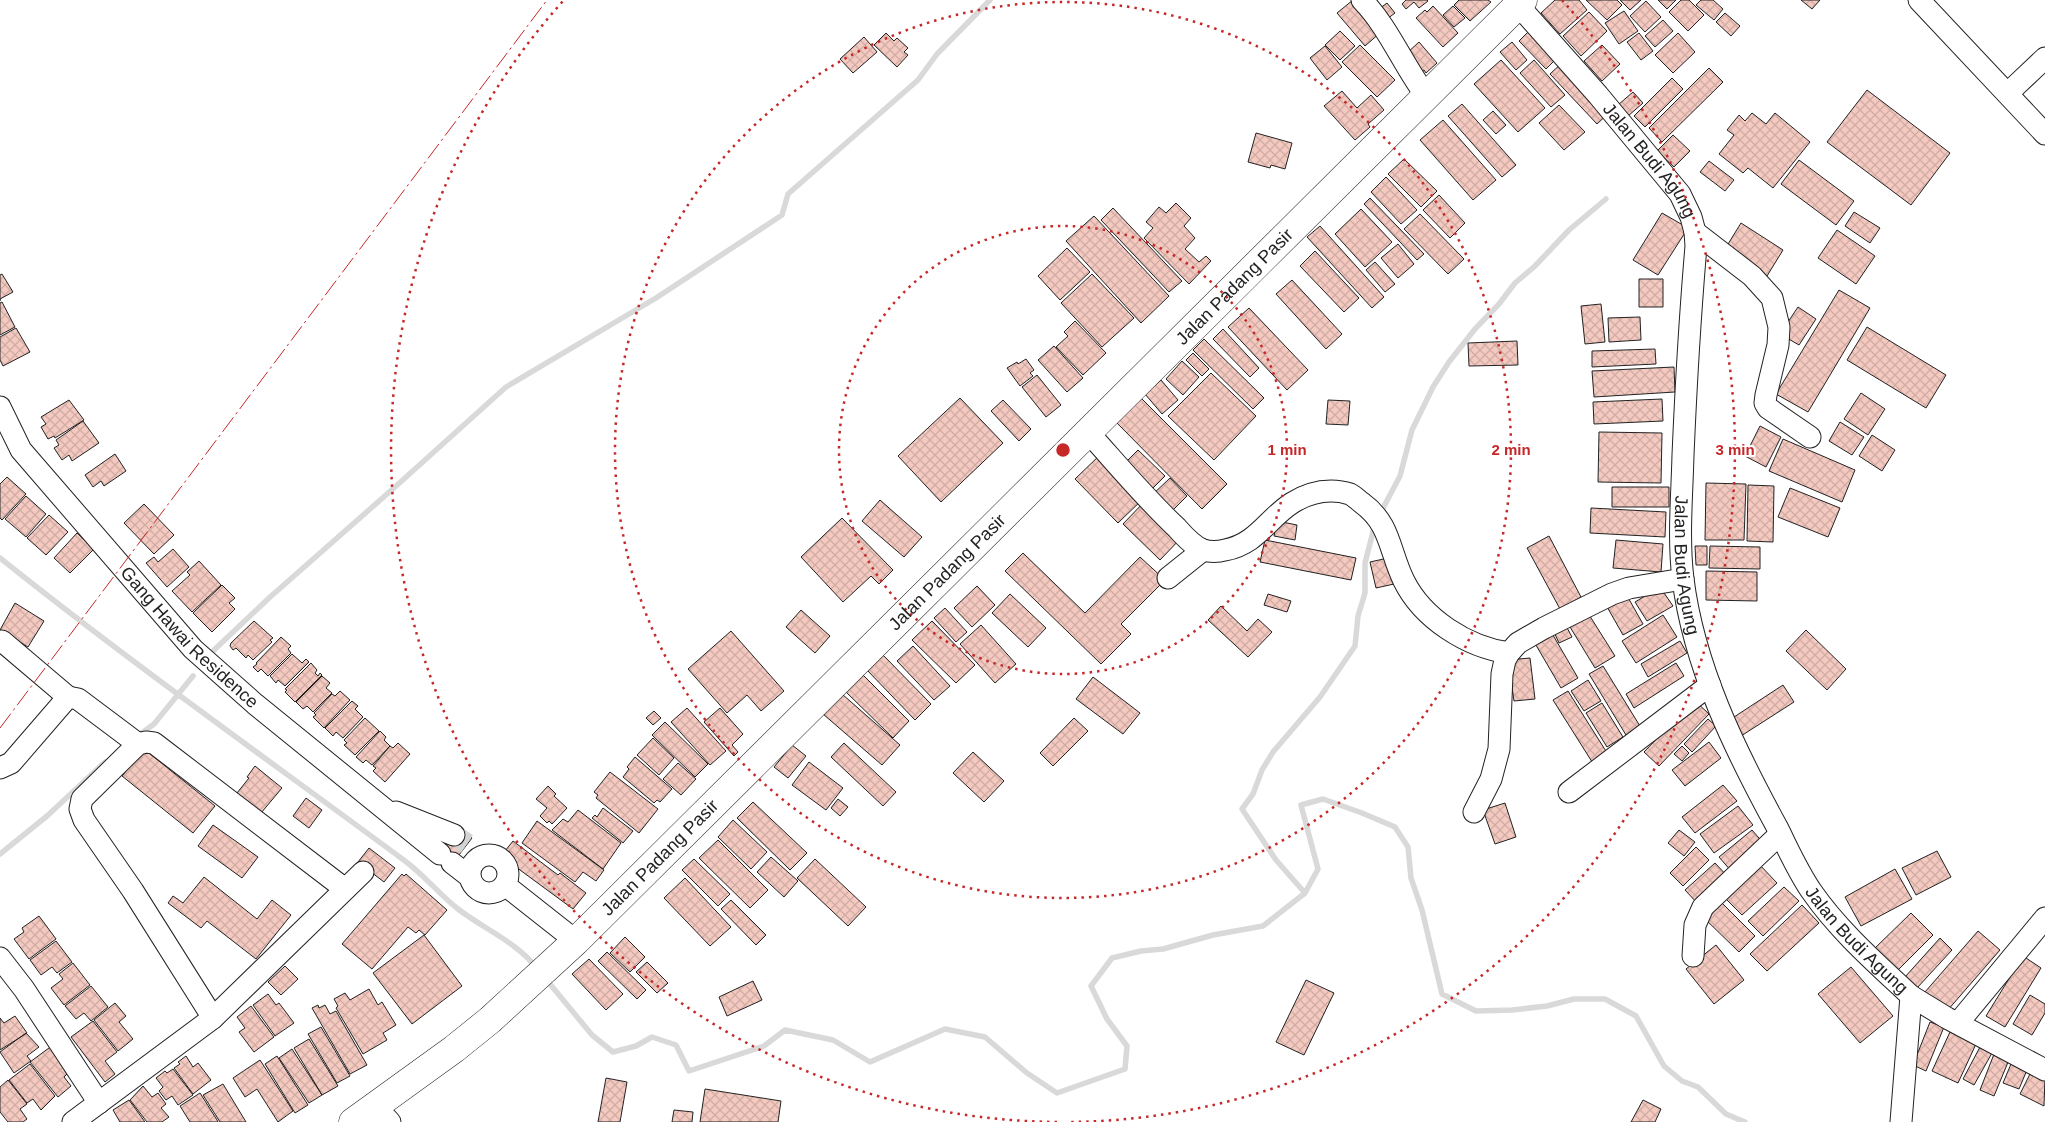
<svg xmlns="http://www.w3.org/2000/svg" width="2045" height="1122" font-family="Helvetica,sans-serif">
  <defs>
    <pattern id="building-cross-hatch" width="8" height="8" patternUnits="userSpaceOnUse" patternTransform="scale(1.25)"><rect width="8" height="8" fill="#f3c9c0"/><path d="M0 0l8 8M0 8l8-8" fill="none" stroke="#d0aca5"/></pattern>
  </defs>
  <rect width="100%" height="100%" fill="#fff"/>
  <g fill="none" stroke-linecap="round" stroke-linejoin="round">
    <path stroke="#d9d9d9" stroke-width="5.5" d="M1380,514L1400,476L1412,430L1433,387L1449,362L1475,329L1499,304L1515,283L1535,266L1569,230L1606,199
      M0,558C131,663 270,761 405,861C424,875 439,894 458,909C484,929 516,942 536,967
      M213,651L269,598L395,487L506,387L656,298L782,215L788,194L918,80L937,54L990,0
      M139,735L154,724L193,676
      M0,854L47,816L105,762
      M1305,893L1276,860L1242,809L1253,794L1262,770L1273,752L1320,697L1355,646L1358,616L1365,593V563L1375,524
      M545,978L592,1035L613,1052L636,1046L652,1037L676,1045L689,1071L764,1046L785,1030L833,1040L870,1062L945,1029L985,1037L1027,1073L1057,1093L1125,1069L1127,1046L1107,1019L1091,986L1112,958L1141,951L1163,949L1213,935L1263,926L1305,893L1318,869L1301,805L1323,799L1362,813L1395,827L1408,847L1411,878L1422,910L1442,994L1476,1011L1512,1010L1547,1006L1574,999H1605L1636,1016L1664,1066L1682,1081L1698,1087L1726,1114L1745,1122"/>
  </g>
  <path fill="url(#building-cross-hatch)" stroke="#222" d="M1353,0L1381,32L1365,46L1337,13Z
    M1406,0H1427L1428,1L1419,8L1414,2L1406,9L1402,4Z
    M1459,0H1488L1491,2L1470,21L1454,5Z
    M1555,0H1579L1587,10L1560,34L1541,13Z
    M1586,0H1617L1622,5L1607,20Z
    M1620,0H1641L1630,10Z
    M1658,0H1676L1667,9Z
    M1681,0H1689L1704,15L1688,31L1669,12Z
    M1701,0H1713L1723,9L1714,20L1696,5Z
    M1801,0H1820L1812,9Z
    M1646,1L1661,17L1645,32L1630,16Z
    M1387,3L1395,13L1383,22L1375,12Z
    M1433,6L1458,33L1443,47L1416,18L1425,10L1427,12Z
    M1453,6L1465,18L1454,27L1443,15Z
    M1624,11L1638,31L1619,44L1605,23Z
    M1589,12L1607,31L1581,56L1563,36Z
    M1725,13L1740,26L1731,36L1716,22Z
    M1663,20L1673,31L1655,47L1645,36Z
    M1533,27L1560,55L1546,69L1519,41Z
    M1340,31L1355,46L1340,60L1325,45Z
    M886,33L894,41L897,38L908,48L904,52L908,55L897,67L874,45Z
    M1639,33L1653,51L1641,60L1627,42Z
    M1678,33L1695,52L1673,73L1655,55Z
    M864,37L877,52L853,73L840,59Z
    M1419,42L1437,63L1426,73L1424,70L1421,71L1406,54Z
    M1512,42L1527,60L1516,70L1500,52Z
    M1360,45L1395,80L1377,97L1342,62Z
    M1602,45L1620,64L1602,81L1584,61Z
    M1325,46L1342,67L1327,80L1310,58Z
    M1501,60L1545,108L1518,132L1474,84Z
    M1534,60L1565,95L1551,107L1520,73Z
    M1564,61L1611,111L1597,124L1550,74Z
    M1709,68L1723,82L1662,142L1649,128Z
    M1672,78L1683,89L1645,127L1634,116Z
    M1867,90L1950,153L1911,205L1827,142Z
    M1342,91L1357,108L1371,95L1384,110L1368,124L1370,127L1355,140L1324,106Z
    M1633,92L1643,103L1628,116L1618,105Z
    M1462,104L1516,165L1502,177L1448,116Z
    M1559,105L1585,132L1564,150L1539,123Z
    M1493,111L1506,125L1496,134L1483,120Z
    M1752,113L1766,124L1775,113L1810,142L1773,188L1748,168L1743,173L1719,154L1734,135L1727,130L1739,115L1745,121Z
    M1443,120L1496,180L1473,200L1420,140Z
    M1256,133L1292,143L1285,169L1271,165L1270,168L1248,162Z
    M1673,135L1690,151L1674,167L1657,151Z
    M1404,159L1437,191L1421,207L1388,174Z
    M1799,160L1854,201L1836,225L1781,184Z
    M1709,161L1734,180L1725,191L1700,172Z
    M1386,177L1417,210L1401,224L1371,192Z
    M1439,195L1465,223L1450,238L1423,210Z
    M1370,198L1424,254L1417,260L1364,204Z
    M1176,203L1191,218L1184,226L1195,238L1185,249L1199,262L1206,256L1211,261L1189,284L1144,238L1153,228L1146,222L1159,207L1166,213Z
    M1113,208L1182,281L1169,292L1101,220Z
    M1361,209L1392,242L1365,267L1335,234Z
    M1854,212L1880,228L1870,243L1845,226Z
    M1662,213L1688,228L1658,275L1633,260Z
    M1420,214L1464,259L1448,274L1404,229Z
    M1094,216L1169,296L1141,323L1066,241Z
    M1741,223L1783,250L1767,276L1725,249Z
    M1320,226L1384,297L1372,308L1307,237Z
    M1837,230L1875,256L1856,284L1818,258Z
    M1398,244L1414,264L1398,278L1381,258Z
    M1067,248L1090,272L1060,300L1038,276Z
    M1315,251L1359,298L1344,312L1300,266Z
    M1375,262L1395,284L1385,292L1366,270Z
    M2,274L13,292L0,299V301V275Z
    M1092,274L1134,318L1102,347L1061,303Z
    M1639,279H1663V307H1639Z
    M1292,280L1342,334L1326,349L1276,294Z
    M1839,290L1870,308L1808,412L1776,394Z
    M2,302L15,327L0,335V303Z
    M1601,304L1605,342L1585,344L1581,306Z
    M1798,307L1816,319L1799,345L1780,334Z
    M1249,308L1308,370L1287,390L1228,327Z
    M1640,317L1641,340L1609,342L1608,318Z
    M1075,321L1106,353L1083,375L1056,347L1068,336L1064,332Z
    M1867,327L1946,375L1926,408L1847,360Z
    M16,328L30,352L3,366L0,360V337Z
    M1223,329L1259,368L1250,377L1213,339Z
    M1204,339L1264,398L1253,409L1193,350Z
    M1517,341L1518,365L1469,366L1468,343Z
    M1054,346L1083,378L1067,392L1038,360Z
    M1655,349L1656,364L1592,367V351Z
    M1193,353L1209,369L1202,376L1186,360Z
    M1026,359L1034,370L1030,373L1033,376L1020,386L1007,368L1017,362L1018,364Z
    M1182,361L1199,377L1183,395L1166,379Z
    M1674,367L1675,392L1594,397L1592,371Z
    M1211,373L1256,416L1214,460L1168,416Z
    M1037,375L1061,405L1046,417L1022,387Z
    M1161,380L1178,400L1162,414L1145,394Z
    M1861,393L1885,409L1868,435L1844,419Z
    M1140,397L1227,484L1202,509L1115,421Z
    M960,398L1003,443L941,502L898,456Z
    M1662,399L1663,421L1594,424L1593,402Z
    M69,400L84,420L55,438L54,436L48,439L41,427L46,424L41,417Z
    M1003,400L1031,429L1019,441L991,411Z
    M1328,400L1350,401L1348,425L1326,424Z
    M83,421L99,443L72,461L69,455L62,460L54,448L59,445L56,440Z
    M1840,422L1864,437L1852,455L1829,441Z
    M1760,426L1781,437L1766,467L1745,456Z
    M1599,432L1662,433L1661,483L1598,482Z
    M1872,435L1895,450L1882,471L1859,456Z
    M1783,439L1855,470L1842,502L1769,471Z
    M1138,450L1165,476L1148,493L1121,467Z
    M115,454L126,471L104,486L101,481L93,487L85,475Z
    M1101,454L1144,498L1118,523L1075,479Z
    M7,477L26,494L2,520L0,518V484Z
    M1170,478L1187,496L1169,514L1151,496Z
    M1706,483L1746,484L1744,540H1705Z
    M1748,485L1774,486L1773,542L1747,541Z
    M1612,487H1669V507H1612Z
    M1790,488L1840,508L1828,537L1778,517Z
    M26,496L46,514L26,537L5,519Z
    M880,500L922,537L904,557L862,521Z
    M1145,501L1183,536L1160,560L1123,524Z
    M144,504L174,535L154,554L124,523Z
    M1591,508L1666,512L1665,537L1590,533Z
    M49,515L68,532L46,555L27,538Z
    M842,518L893,570L879,584L871,576L843,602L801,557Z
    M1277,521L1297,525L1295,540L1274,536Z
    M77,533L94,549L70,573L54,558Z
    M1549,536L1581,597L1560,609L1527,548Z
    M1265,540L1356,558L1351,580L1260,562Z
    M1616,540L1663,544L1661,572L1613,568Z
    M1695,546H1707V565H1696Z
    M1710,546L1760,547V569L1709,568Z
    M173,549L189,567L167,587L146,563L154,557L158,562Z
    M1023,553L1085,613L1140,557L1165,580L1121,624L1131,634L1101,664L1005,571Z
    M1388,558L1394,584L1376,588L1370,562Z
    M199,561L221,585L192,612L172,591L190,575L187,572Z
    M1706,571L1757,572V601L1706,600Z
    M222,585L235,598L229,603L235,609L212,632L193,613Z
    M977,586L995,605L972,627L954,608Z
    M1660,587L1673,606L1647,621L1635,602Z
    M1010,594L1046,628L1028,647L992,613Z
    M1268,594L1291,601L1287,612L1264,605Z
    M1626,594L1643,624L1623,635L1606,605Z
    M15,603L44,621L28,647L0,630Z
    M1221,606L1247,631L1258,619L1272,632L1248,657L1208,620Z
    M945,608L967,632L956,642L934,618Z
    M801,610L830,636L815,653L786,627Z
    M1586,610L1615,656L1595,668L1567,622Z
    M1663,615L1677,637L1636,663L1622,641Z
    M254,621L273,638L270,640L272,642L253,660L248,655L246,658L236,648L233,650L230,646L231,643Z
    M932,621L975,665L956,683L912,640Z
    M1565,624L1572,637L1559,643L1553,630Z
    M981,625L1016,664L995,683L960,644Z
    M1550,630L1578,678L1561,688L1533,640Z
    M1806,630L1846,669L1827,690L1786,651Z
    M731,631L784,691L761,711L747,695L727,713L688,669Z
    M281,637L291,646L288,649L291,653L268,676L261,669L258,672L253,667L257,664L256,663Z
    M1680,641L1687,653L1648,677L1641,664Z
    M913,646L950,686L934,700L897,661Z
    M292,654L302,663L306,659L309,662L285,686L278,680L276,683L270,676Z
    M883,655L931,704L915,720L867,670Z
    M1530,658L1535,699L1514,701L1508,660Z
    M311,663L317,670L315,673L318,676L320,673L322,675L295,702L285,692L287,690L285,689Z
    M1676,663L1684,676L1634,708L1626,694Z
    M1603,666L1643,731L1629,740L1589,674Z
    M862,674L909,721L893,738L845,691Z
    M322,676L330,683L326,688L332,693L313,712L307,706L303,709L296,702Z
    M1093,677L1140,713L1123,734L1076,699Z
    M1588,680L1601,701L1584,711L1571,691Z
    M1783,685L1794,702L1741,736L1731,719Z
    M340,691L350,700L324,728L313,717L316,715L314,713L332,694L335,696Z
    M1568,691L1609,756L1594,765L1553,700Z
    M842,694L900,745L882,765L823,714Z
    M1694,700L1709,714L1659,766L1644,752Z
    M352,701L358,706L355,709L363,717L343,738L336,732L333,736L325,728Z
    M1602,703L1623,737L1607,747L1586,713Z
    M687,708L726,751L710,765L671,722Z
    M720,708L743,734L732,745L738,752L734,756L704,722Z
    M654,711L661,718L653,725L646,718Z
    M365,718L379,731L355,755L344,745L347,743L344,740Z
    M1074,718L1088,731L1053,766L1040,753Z
    M1708,719L1716,726L1692,752L1684,744Z
    M665,722L708,764L695,777L652,735Z
    M380,731L386,737L384,740L390,746L372,765L366,760L363,763L356,757Z
    M653,738L674,758L659,775L637,755Z
    M1709,742L1721,758L1685,786L1672,770Z
    M398,743L410,754L385,782L373,771L376,768L373,766L390,746L393,748Z
    M844,743L896,792L883,806L831,757Z
    M792,745L806,756L788,778L774,767Z
    M1682,746L1689,753L1682,761L1674,754Z
    M144,749L215,806L193,833L122,776Z
    M973,752L1004,781L984,802L953,773Z
    M635,757L672,789L660,802L657,800L654,803L623,777L629,769L627,767Z
    M809,762L843,788L826,810L792,785Z
    M678,763L696,779L681,795L663,779Z
    M255,766L282,788L261,813L237,793L249,778L247,777Z
    M610,772L658,809L639,833L596,798L598,795L594,792Z
    M1723,785L1737,801L1695,833L1682,817Z
    M548,786L556,794L554,796L567,808L552,824L549,821L547,823L540,816L547,808L536,799Z
    M306,798L322,810L309,828L293,816Z
    M838,799L848,807L840,816L831,808Z
    M753,802L807,853L790,870L737,818Z
    M1505,803L1516,837L1495,844L1483,810Z
    M1738,806L1753,825L1714,853L1700,834Z
    M603,808L633,831L623,843L592,818L595,815L597,817Z
    M578,810L621,843L603,869L552,830L563,819L568,822Z
    M733,820L767,852L751,869L718,837Z
    M537,821L604,870L596,881L583,872L575,882L522,843Z
    M213,825L258,857L242,878L198,846Z
    M459,829L472,838L449,868L436,858Z
    M1679,830L1695,842L1684,856L1668,843Z
    M1752,830L1765,845L1732,872L1719,857Z
    M718,840L768,890L750,908L699,858Z
    M513,841L558,875L560,873L586,893L573,909L501,856Z
    M1696,847L1709,860L1683,886L1670,873Z
    M369,848L395,868L384,882L358,862Z
    M1937,851L1951,877L1916,895L1902,868Z
    M771,857L798,881L784,897L757,872Z
    M694,859L730,894L718,906L682,870Z
    M815,859L866,907L848,926L797,878Z
    M1715,863L1729,878L1699,905L1685,890Z
    M1758,863L1777,883L1742,915L1723,896Z
    M1895,869L1912,899L1861,926L1845,897Z
    M402,874L404,876L406,874L447,910L425,935L419,930L416,933L408,927L372,969L342,944Z
    M204,877L257,919L272,900L291,915L256,959L207,921L201,928L168,903L173,896L183,903Z
    M685,878L731,927L710,946L664,898Z
    M1784,887L1799,901L1763,936L1748,921Z
    M731,900L766,935L756,945L721,909Z
    M1719,900L1755,936L1739,952L1702,916Z
    M1802,905L1819,923L1767,971L1750,954Z
    M1911,913L1933,935L1897,971L1874,949Z
    M39,916L56,939L29,959L14,939L24,932L22,928Z
    M1978,931L2000,950L1947,1011L1925,992Z
    M424,935L462,986L412,1024L373,973Z
    M625,937L645,957L630,972L610,953Z
    M1940,938L1952,950L1917,988L1905,977Z
    M56,941L72,962L57,973L52,967L41,975L30,960Z
    M1716,945L1744,980L1714,1004L1686,969Z
    M607,952L646,990L637,999L598,961Z
    M2023,956L2041,968L2005,1027L1986,1016Z
    M589,959L623,994L606,1010L572,974Z
    M647,962L668,983L657,993L636,972Z
    M73,963L90,985L64,1005L51,988L63,979L59,974Z
    M285,966L298,979L281,995L268,982Z
    M1851,967L1893,1016L1860,1043L1818,994Z
    M1306,980L1334,993L1304,1055L1276,1042Z
    M753,981L762,1000L727,1016L719,997Z
    M91,986L108,1007L91,1021L84,1013L76,1019L65,1006Z
    M369,989L378,1005L382,1002L396,1025L383,1033L387,1040L363,1054L336,1008L338,1006L334,999L345,993L350,1000Z
    M268,994L276,1005L279,1003L294,1023L275,1036L253,1005Z
    M2030,995L2045,1004V1013L2032,1035L2013,1024Z
    M115,1003L126,1016L119,1022L133,1039L118,1051L94,1020Z
    M318,1005L319,1008L325,1005L330,1014L336,1011L367,1065L350,1074L312,1008Z
    M251,1006L274,1037L254,1052L239,1032L245,1028L237,1017Z
    M15,1016L27,1033L0,1050V1018L4,1023Z
    M93,1021L117,1052L105,1061L115,1074L105,1082L71,1037Z
    M1930,1022L1944,1027L1926,1071L1913,1065Z
    M321,1027L350,1076L337,1083L308,1034Z
    M1950,1032L1976,1044L1958,1083L1932,1071Z
    M26,1033L39,1047L27,1056L31,1061L14,1073L0,1052Z
    M309,1039L338,1086L322,1095L294,1048Z
    M53,1045L70,1067L65,1071L67,1074L64,1077L71,1086L58,1097L30,1062Z
    M1980,1047L1992,1053L1974,1085L1963,1079Z
    M292,1049L322,1095L309,1103L279,1058Z
    M1996,1049L2011,1055L1994,1096L1980,1090Z
    M186,1056L193,1067L198,1063L211,1080L193,1094L174,1068L180,1064L178,1062Z
    M277,1056L308,1105L295,1113L265,1064Z
    M260,1060L293,1111L278,1122L257,1089L245,1097L233,1078Z
    M30,1064L55,1096L41,1110L33,1099L27,1103L9,1080Z
    M2011,1064L2027,1070L2019,1089L2003,1083Z
    M173,1069L193,1095L178,1105L172,1096L166,1100L159,1091L163,1087L156,1078L165,1071L167,1073Z
    M2032,1070L2045,1076L2044,1106L2020,1094Z
    M606,1078L627,1082L620,1122H598Z
    M8,1080L27,1104L20,1109L27,1119L23,1122H8L0,1112V1087Z
    M223,1084L246,1122H220L203,1095Z
    M143,1086L152,1097L158,1093L166,1104L161,1108L169,1117L162,1122H147L130,1100Z
    M705,1089L781,1101L778,1122H700Z
    M200,1093L217,1120L218,1122H190L180,1106Z
    M129,1100L145,1122H120L113,1110Z
    M1643,1100L1661,1109L1655,1122H1631Z
    M674,1110L693,1112L692,1122H672Z"/>
  <g fill="none" stroke-linecap="round" stroke-linejoin="round">
    <path stroke="#d3d3d3" stroke-width="21" stroke-dasharray="21 11" stroke-linecap="butt" d="M454,835L467,844"/>
    <defs>
      <g id="minor">
        <path d="M1362,0C1389,28 1403,65 1427,97"/>
        <path d="M1919,0L2045,134"/>
        <path id="s1" d="M1518,5L1598,95L1680,194L1691,217L1695,232L1696,246C1690,316 1686,385 1683,455C1682,496 1678,538 1683,579C1694,667 1735,750 1777,827C1788,849 1798,872 1812,892C1839,931 1877,964 1911,996L1901,1122"/>
        <path d="M2008,93L2045,58"/>
        <path d="M1695,232L1752,276L1772,298L1779,327L1778,345L1766,395L1765,403L1768,408L1810,437"/>
        <path id="s2" d="M0,407L21,450L193,649L255,704L440,854"/>
        <path d="M1087,431C1117,464 1145,498 1177,528C1184,536 1193,546 1203,550C1210,552 1218,552 1225,550C1257,544 1267,519 1292,503C1303,496 1318,491 1331,491C1337,491 1344,492 1350,494C1354,496 1358,500 1362,503C1391,524 1389,551 1404,581C1423,619 1467,647 1509,653"/>
        <path d="M1168,578L1203,550"/>
        <path d="M2,641L68,697"/>
        <path d="M0,768L11,763L68,697L78,699L138,744"/>
        <path d="M1569,792L1710,685"/>
        <path d="M396,812L454,835"/>
        <path d="M1474,812L1491,779L1499,749L1502,674L1505,660L1509,653L1518,643L1544,628L1612,594L1629,588L1683,579"/>
        <circle cx="489" cy="874" r="19"/>
        <path d="M452,863L470,877"/>
        <path d="M505,885L576,941"/>
        <path d="M1693,956L1695,925L1703,907L1780,834"/>
        <path d="M0,958L24,989L99,1103"/>
        <path d="M1911,996L1947,1018L2045,1070"/>
        <path d="M213,1018L133,891L84,820L80,809L82,799L138,744L146,742L154,743L345,889"/>
        <path d="M1958,1023L2045,918"/>
        <path d="M375,1106L390,1122"/>
        <path d="M73,1122L213,1018L363,872"/>
      </g>
      <g id="highway">
        <path id="s3" d="M353,1122L454,1049L490,1020L576,941L1523,0"/>
      </g>
    </defs>
    <use href="#minor" stroke="#222" stroke-width="23"/>
    <use href="#highway" stroke="#222" stroke-width="29"/>
    <use href="#minor" stroke="#fff" stroke-width="21"/>
    <use href="#highway" stroke="#fff" stroke-width="28"/>
    <path stroke="#c62828" stroke-width="1" stroke-dasharray="18 4 2.5 4" stroke-linecap="butt" d="M0,728L547,0"/>
  </g>
  <g fill="none" stroke="#c62828" stroke-width="2.5" stroke-dasharray="2.5 5">
    <circle cx="1063" cy="450" r="224"/>
    <circle cx="1063" cy="450" r="448"/>
    <path d="M1057 1122A672 672 0 0 1 564 0M1562 0A672 672 0 0 1 1069 1122"/>
  </g>
  <g text-anchor="middle" stroke-width="4" stroke-linejoin="round" paint-order="stroke">
    <g font-size="18" fill="#222" stroke="#fff">
      <text dy="6" stroke="none"><textPath href="#s1" startOffset="204">Jalan Budi Agung</textPath></text>
      <text dy="6" stroke="none"><textPath href="#s3" startOffset="1216">Jalan Padang Pasir</textPath></text>
      <text dy="6" stroke="none"><textPath href="#s1" startOffset="624">Jalan Budi Agung</textPath></text>
      <text dy="6" stroke="none"><textPath href="#s3" startOffset="811">Jalan Padang Pasir</textPath></text>
      <text dy="6" stroke="none"><textPath href="#s2" startOffset="300">Gang Hawai Residence</textPath></text>
      <text dy="6" stroke="none"><textPath href="#s3" startOffset="406">Jalan Padang Pasir</textPath></text>
      <text dy="6" stroke="none"><textPath href="#s1" startOffset="1044">Jalan Budi Agung</textPath></text>
    </g>
  </g>
  <circle cx="1063" cy="450" r="8" fill="#c62828" stroke="#fff" stroke-width="2.5"/>
  <g font-size="15" text-anchor="middle" font-weight="bold" fill="#c62828" stroke="#fff" stroke-width="4" stroke-linejoin="round" paint-order="stroke">
    <text x="1287" y="455">1 min</text>
    <text x="1511" y="455">2 min</text>
    <text x="1735" y="455">3 min</text>
  </g>
</svg>
